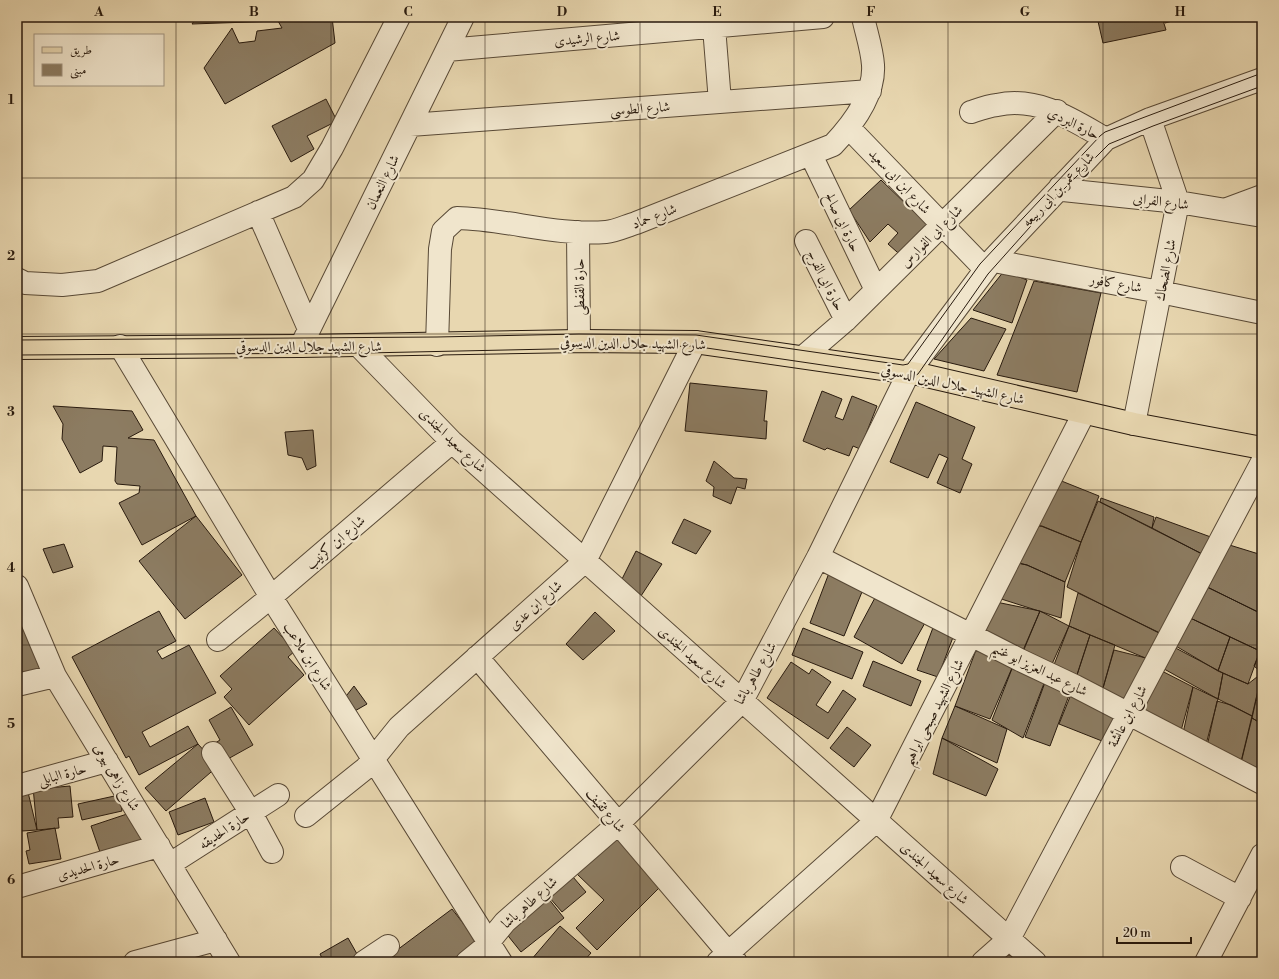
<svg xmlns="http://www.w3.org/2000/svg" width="1279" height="979" font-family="'Libre Bodoni',Amiri,serif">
  <rect width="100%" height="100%" fill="#e8d7b0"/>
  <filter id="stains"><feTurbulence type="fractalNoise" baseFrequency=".005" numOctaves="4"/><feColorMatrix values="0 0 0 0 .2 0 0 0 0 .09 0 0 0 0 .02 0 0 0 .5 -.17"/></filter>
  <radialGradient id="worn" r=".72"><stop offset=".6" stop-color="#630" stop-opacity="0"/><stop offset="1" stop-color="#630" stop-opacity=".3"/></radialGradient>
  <path fill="#8c7c62" stroke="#281a0e" d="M197,17H332L335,43L225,104L204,68L232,28L239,43L255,41L257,31L282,28L278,21L192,24Z
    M1097,17H1162L1166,30L1103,43Z
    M1163,17H1187L1165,23Z
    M326,99L337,121L307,136L314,149L291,162L272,126Z
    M881,180L932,229L905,259L888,244L898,233L888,224L870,242L849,210Z
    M1004,271L1027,280L1012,323L973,310Z
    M1034,281L1101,293L1077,392L997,375Z
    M971,318L1006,329L984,371L934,359Z
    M690,383L767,391L764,421H767L766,439L685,431Z
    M822,391L842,399L835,417L843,420L852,396L877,406L860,449L853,446L849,456L827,448L825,450L803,441Z
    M916,402L975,427L962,459L972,464L960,493L937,483L948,458L939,454L928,478L890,462Z
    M53,406L132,411L143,430L128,438L154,440L196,516L142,545L119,503L139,493L140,486L117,484L115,481L117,447L103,446L102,461L80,473L62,439L63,424Z
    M313,430L316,466L307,470L302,458L288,455L285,432Z
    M714,461L734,478L747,479L745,489L737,487L731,504L713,496L714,487L706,481Z
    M1054,478L1099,496L1081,542L1036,524Z
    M1101,498L1154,517L1152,528L1100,502Z
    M1098,501L1208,557L1165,636L1067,587L1081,542Z
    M196,516L242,575L185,619L139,561Z
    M1156,517L1219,540L1208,557L1152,528Z
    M684,519L711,531L696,554L672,543Z
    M1042,526L1081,542L1065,582L1027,565L1018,563L1030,528Z
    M1223,543L1262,555V614L1201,584Z
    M64,544L73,567L53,573L43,549Z
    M636,551L662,564L639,599L620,583Z
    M1018,563L1027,565L1065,582L1061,618L995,597Z
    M829,573L864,587L844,636L810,623Z
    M1201,584L1262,614V646L1260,651L1184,615Z
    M1078,593L1162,634L1150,660L1069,626Z
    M877,594L926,621L902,664L854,637Z
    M996,602L1040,611L1021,655L983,635Z
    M17,606L45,671L17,677Z
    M159,611L176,641L157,651L162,659L189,645L216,693L142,732L150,747L188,726L198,744L139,775L129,756L126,758L72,657Z
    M1040,611L1069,626L1048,673L1020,659Z
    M595,612L615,631L583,660L566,644Z
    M1184,615L1230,637L1218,671L1169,642Z
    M934,625L955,632L938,677L917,670Z
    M1069,626L1090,635L1075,681L1052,670Z
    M274,628L295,651L288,657L304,675L249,725L224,697L232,689L220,676Z
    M803,628L863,652L852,679L792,655Z
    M1090,635L1115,645L1101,695L1075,681Z
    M1230,637L1260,651L1248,684L1218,671Z
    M979,642L1015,661L990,719L955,706Z
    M1168,644L1223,673L1218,699L1157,665Z
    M1262,646V673L1254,666Z
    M1114,650L1146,658L1126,711L1101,695Z
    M873,661L921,681L911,706L863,686Z
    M1015,661L1048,673L1023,738L992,720Z
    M791,662L809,674L812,669L831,682L816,705L828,713L843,690L856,699L828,739L767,698Z
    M1156,668L1193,687L1179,738L1132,712Z
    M1223,673L1248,684L1262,673L1252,716L1218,699Z
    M1262,675V702L1256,700Z
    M1047,677L1071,690L1050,746L1025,737Z
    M354,686L367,704L353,712L343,700Z
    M1074,687L1125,712L1107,743L1059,724Z
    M1193,687L1218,699L1204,752L1182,738Z
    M1256,700L1262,702V724L1252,718Z
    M1217,701L1231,705L1252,716L1239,770L1206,751Z
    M955,706L1007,729L997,763L942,738Z
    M231,707L253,745L226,760L212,745L220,740L209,720Z
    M1252,718L1262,724V779L1240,767Z
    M847,727L871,745L854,767L830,748Z
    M942,738L998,769L986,796L933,774Z
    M198,744L218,766L166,811L145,788Z
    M70,786L73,817L58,818L59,828L37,830L33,787L48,788Z
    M27,788L37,830L22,831L17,811V790Z
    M119,795L122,811L82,820L78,804Z
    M205,798L214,822L178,835L169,812Z
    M136,811L147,843L102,858L91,826Z
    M55,828L61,859L29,864L26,851L30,850L27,833Z
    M616,835L664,883L597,950L576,928L604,900L577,874Z
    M573,877L586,892L562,912L549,897Z
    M548,898L564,918L521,952L505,932Z
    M452,909L480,945L457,962H381Z
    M560,926L591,953L583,962H568L566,960L564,962H533L531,960Z
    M348,938L361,961L324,962L320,954Z"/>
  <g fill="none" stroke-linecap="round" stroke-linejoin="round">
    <defs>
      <path id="minor" d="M714,27L720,102
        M447,50L823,17
        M971,112C980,109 988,106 997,105C1038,96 1073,120 1106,139
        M410,125L870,91
        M849,128L985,269
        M811,155L876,290
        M1060,187L1063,190L1178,202L1262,216
        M1227,209L1262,196
        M258,212L309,329
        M578,232L579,341
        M806,241L846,320
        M994,258L999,262L1160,292L1262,313
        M17,279L25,283L62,285L98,281L294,197L313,180L332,148L399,17
        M358,345L452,442L1035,962
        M437,345L440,249L443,231L457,218C507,219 556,236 606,232C616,231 626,226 636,223L833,145C852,125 875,95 873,65C872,49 866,32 863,17
        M120,346L271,597L501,962
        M301,346L463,17
        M803,357L846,320L1057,111
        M1134,424L1178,202L1150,119
        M818,557L1020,660L1075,686L1262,783
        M17,586L55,676L229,962
        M218,640L271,597L452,442
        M477,657L736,962
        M17,685L55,676
        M213,753L251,813L272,852
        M17,786L107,761
        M306,816L366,768L399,727L585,561L695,342
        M170,864L278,795
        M1182,867L1240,898
        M17,887L159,846
        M135,962L216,940
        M364,962L388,946
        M467,962L483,949L505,922L618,824L742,701L818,557L909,372L994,258L1106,139L1150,119L1262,79
        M718,962L876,821L1084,413
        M983,962L1009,939L1262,462
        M1206,962L1262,855"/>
      <path id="major" d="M17,348L301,346L579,341L695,342L918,374L1134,424L1262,448"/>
    </defs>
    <use href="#minor" stroke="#584936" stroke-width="24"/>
    <use href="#major" stroke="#281a0e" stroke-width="24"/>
    <use href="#minor" stroke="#f0e5cc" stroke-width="22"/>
    <use href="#major" stroke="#e8d7b0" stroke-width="22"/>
    <path stroke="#281a0e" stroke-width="1" d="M17,340L437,337L579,334L696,335L903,365L908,364L980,264L1100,136L1105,132L1262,73
      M17,355L366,353L693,346L911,378L918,374L988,274L1063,190L1109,144L1153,126L1262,86"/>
  </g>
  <path fill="none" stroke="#281a0e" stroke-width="1" stroke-opacity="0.55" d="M176,17V962M331,17V962M485,17V962M640,17V962M794,17V962M948,17V962M1103,17V962M17,178H1262M17,334H1262M17,490H1262M17,645H1262M17,801H1262"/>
  <g text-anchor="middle" stroke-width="4" stroke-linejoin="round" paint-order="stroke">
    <g font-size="14" fill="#281a0e" stroke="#f0e5cc">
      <text transform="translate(587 38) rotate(-5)" y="5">شارع الرشيدى</text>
      <text transform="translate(640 108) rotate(-4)" y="5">شارع الطوسى</text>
      <text transform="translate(1074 123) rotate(26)" y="5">حارة البردي</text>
      <text transform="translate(900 181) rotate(47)" y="5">شارع ابن ابى سعيد</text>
      <text transform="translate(382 182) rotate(-64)" y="5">شارع النعمان</text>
      <text transform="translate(1058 189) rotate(-46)" y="5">شارع عمر بن ابى ربيعه</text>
      <text transform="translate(1161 201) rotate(7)" y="5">شارع الفرابى</text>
      <text transform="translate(654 216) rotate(-21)" y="5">شارع حماد</text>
      <text transform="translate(843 222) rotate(64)" y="5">حارة ابى صالح</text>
      <text transform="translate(931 236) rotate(-45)" y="5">شارع ابى الفوارس</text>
      <text transform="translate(1165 270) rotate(-79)" y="5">شارع الضحاك</text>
      <text transform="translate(826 280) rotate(63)" y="5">حارة ابى الفرج</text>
      <text transform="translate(1116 283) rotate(10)" y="5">شارع كافور</text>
      <text transform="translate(579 287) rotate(-91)" y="5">حارة القفطى</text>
      <text transform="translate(633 343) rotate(1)" y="5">شارع الشهيد جلال الدين الدسوقي</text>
      <text x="309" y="351">شارع الشهيد جلال الدين الدسوقي</text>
      <text transform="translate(953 384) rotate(12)" y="5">شارع الشهيد جلال الدين الدسوقي</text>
      <text transform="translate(453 440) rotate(44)" y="5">شارع سعيد الجندى</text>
      <text transform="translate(335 542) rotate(-41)" y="5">شارع ابن كرنيب</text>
      <text transform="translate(535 605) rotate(-42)" y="5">شارع ابن عدى</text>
      <text transform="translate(308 656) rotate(58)" y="5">شارع ابن ملاعب</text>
      <text transform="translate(693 657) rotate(42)" y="5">شارع سعيد الجندى</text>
      <text transform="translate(1040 669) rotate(26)" y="5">شارع عبد العزيز ابو غنيم</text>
      <text transform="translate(755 673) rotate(-60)" y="5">شارع طاهر باشا</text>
      <text transform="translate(933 712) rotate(-63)" y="5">شارع الشهيد صبحى ابراهيم</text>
      <text transform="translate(1127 716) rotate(-62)" y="5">شارع ابن عائشة</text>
      <text transform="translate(62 774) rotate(-15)" y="5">حارة البابلى</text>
      <text transform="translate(117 777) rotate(59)" y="5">شارع زاهى بيومى</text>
      <text transform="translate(606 810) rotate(50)" y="5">شارع ثقيف</text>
      <text transform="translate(224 830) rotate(-33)" y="5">حارة الحديقه</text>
      <text transform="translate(88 867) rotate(-16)" y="5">حارة الحديدى</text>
      <text transform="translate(935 873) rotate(42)" y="5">شارع سعيد الجندى</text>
      <text transform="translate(529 902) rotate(-42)" y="5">شارع طاهر باشا</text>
    </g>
  </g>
  <rect width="1279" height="979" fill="none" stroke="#e8d7b0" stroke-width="44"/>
  <rect x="34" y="34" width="130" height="52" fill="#f0e5cc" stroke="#a09480"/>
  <rect x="42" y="47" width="20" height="6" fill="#e8d7b0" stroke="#a09480"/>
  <text x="70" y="54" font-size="12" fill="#281a0e">طريق</text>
  <rect x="42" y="64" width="20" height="12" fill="#8c7c62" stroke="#a09480"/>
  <text x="70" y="74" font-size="12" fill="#281a0e">مبنى</text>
  <path d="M1117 937v6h74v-6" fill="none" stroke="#281a0e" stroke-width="2"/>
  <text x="1123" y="937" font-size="12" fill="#281a0e" stroke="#f0e5cc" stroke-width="3" paint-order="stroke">20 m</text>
  <rect x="22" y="22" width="1235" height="935" fill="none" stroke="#281a0e" stroke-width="1.5"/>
  <g font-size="13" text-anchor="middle" font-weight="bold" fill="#281a0e">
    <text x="99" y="16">A</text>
    <text x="254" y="16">B</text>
    <text x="408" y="16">C</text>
    <text x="562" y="16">D</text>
    <text x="717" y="16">E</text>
    <text x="871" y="16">F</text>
    <text x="1025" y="16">G</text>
    <text x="1180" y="16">H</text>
    <text x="11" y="104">1</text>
    <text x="11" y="260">2</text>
    <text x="11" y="416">3</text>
    <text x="11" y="572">4</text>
    <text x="11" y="728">5</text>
    <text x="11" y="884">6</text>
  </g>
  <rect width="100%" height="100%" filter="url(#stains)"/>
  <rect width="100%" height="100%" fill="url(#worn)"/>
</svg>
